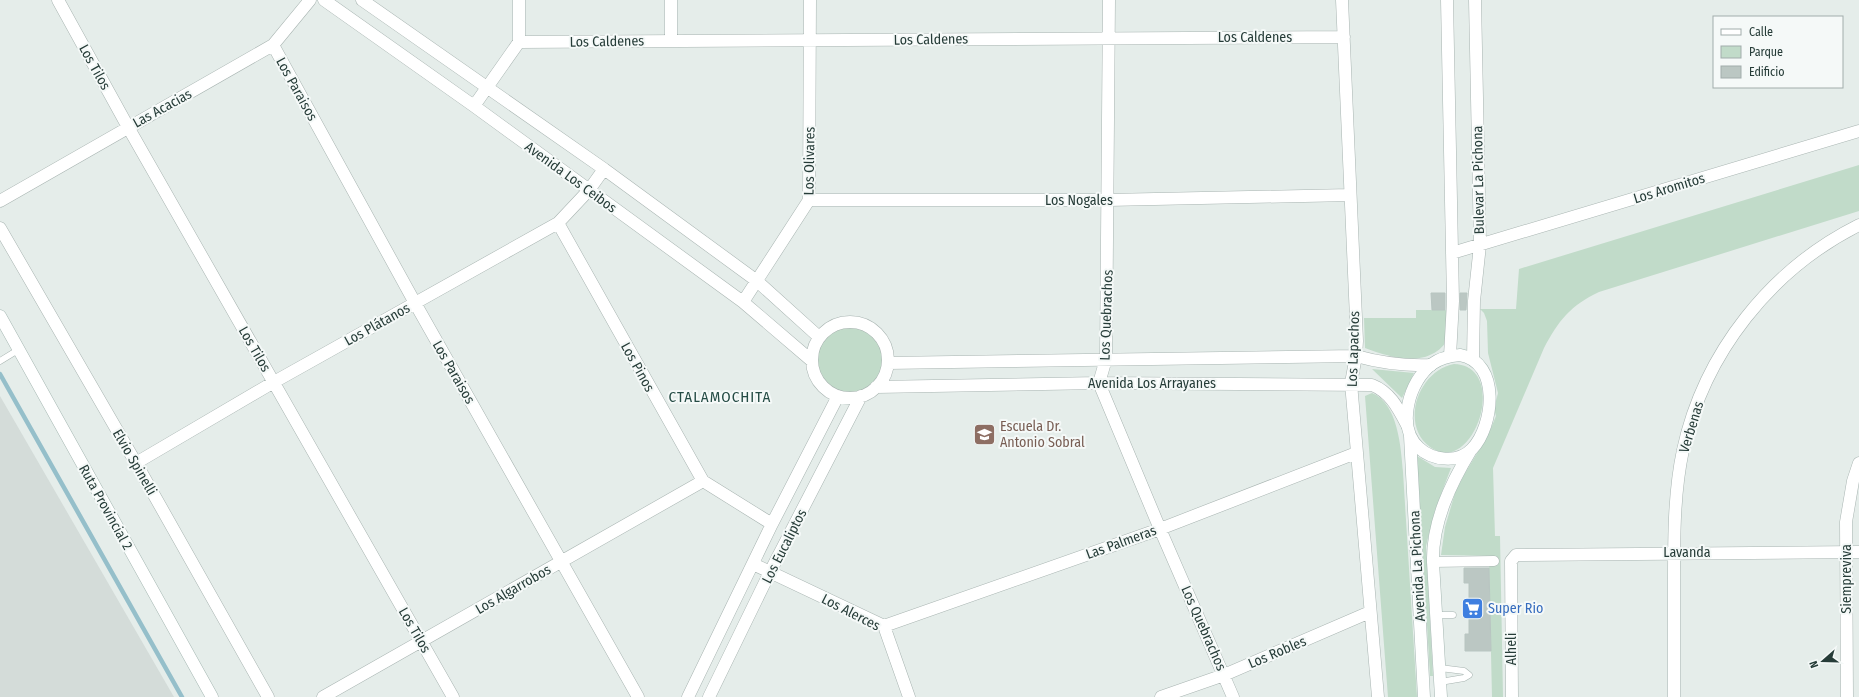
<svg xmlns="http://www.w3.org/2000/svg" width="1859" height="697" font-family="'Fira Sans Condensed',sans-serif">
  <rect width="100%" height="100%" fill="#e5edea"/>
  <path fill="#d4dcd9" d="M0,396L174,697H0Z"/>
  <path fill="#c1dbc9" d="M1859,165V211L1599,292C1571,305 1558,321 1544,348L1493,468L1495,536H1500L1503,697H1492L1489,566L1495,565V556L1441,555L1445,527L1455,493L1464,475L1489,433L1496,416L1494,409L1498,393L1488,353L1487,321L1484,313L1480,309H1516L1519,269Z
    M1416,310H1446L1447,341C1427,369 1392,358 1365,348L1364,318H1416Z
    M812 360a38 38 0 1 1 76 0a38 38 0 1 1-76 0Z
    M1454,364C1511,366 1473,479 1430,447C1399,424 1419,370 1454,364Z
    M1372,369L1414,373L1402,398Z
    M1372,393C1398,403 1401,448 1403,472L1417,697H1388L1365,396Z
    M1417,456L1435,467L1451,468L1435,510L1426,546L1433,676H1430Z"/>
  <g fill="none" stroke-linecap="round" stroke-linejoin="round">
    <path stroke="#95bfca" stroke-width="4.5" d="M0,374L182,697"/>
  </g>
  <path fill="#bbc7c3" stroke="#b8c5c1" d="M1431,293H1445V310H1432Z
    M1460,293H1467L1466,310H1460Z
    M1464,568H1489L1491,651H1465V634H1469V583H1464Z"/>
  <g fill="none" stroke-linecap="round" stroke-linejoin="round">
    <defs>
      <path id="service" d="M0,361L18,350
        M1436,615H1453
        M1440,668L1464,671L1469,675L1464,678L1440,682"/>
      <path id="pedestrian" d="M1433,562L1494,561"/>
      <path id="minor" d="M58,0L128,127L453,697
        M324,0L474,106L743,302L812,361
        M362,0L604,169L757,281L819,337
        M1109,0L1106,359L1099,383L1160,529L1233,697
        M1342,0L1357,341L1356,356L1351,383L1378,697
        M1447,0L1453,301L1450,356
        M671,40V0
        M519,42L1344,37
        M273,45L415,303L638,697
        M474,106L519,42V0
        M809,200H1108L1350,195
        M0,201L273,45L310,0
        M558,223L703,481L772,524
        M0,228L136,463L268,697
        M1452,253L1859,131
        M743,302L809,200L810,0
        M812 360a38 38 0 1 1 76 0a38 38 0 1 1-76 0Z
        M1473,359L1474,301L1480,245L1475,0
        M888,363L1356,356C1381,363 1405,366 1431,365
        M876,387L1099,383L1372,385C1390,392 1398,408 1407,425
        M136,463L274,382L558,223L589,190L604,169
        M753,564L884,626L909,697
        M884,626L1160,529L1356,453
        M323,697L703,481
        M688,697L772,524L838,396
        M709,697L770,572L861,396
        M1161,697L1224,675L1370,612
        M1512,697L1511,561L1516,555L1859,552
        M1674,697C1674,658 1674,619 1674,579C1674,537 1674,492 1683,450C1704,353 1771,269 1859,225
        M1847,697L1846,522L1853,481L1859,463"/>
      <path id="secondary" d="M0,316L212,697
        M1460,355C1501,362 1494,426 1472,449C1458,464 1432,460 1419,448C1396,427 1409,381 1432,364C1440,358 1450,356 1460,355Z
        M1410,436L1424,697
        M1441,697L1433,562C1432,522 1451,483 1471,450"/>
    </defs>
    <use href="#service" stroke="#a8b4b1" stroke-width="7"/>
    <use href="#pedestrian" stroke="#a8b4b1" stroke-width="11"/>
    <use href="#minor" stroke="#a8b4b1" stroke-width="13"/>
    <use href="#secondary" stroke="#a5b7b2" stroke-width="13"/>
    <use href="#service" stroke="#fff" stroke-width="6"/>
    <use href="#pedestrian" stroke="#fff" stroke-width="10"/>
    <use href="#minor" stroke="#fff" stroke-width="12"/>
    <use href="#secondary" stroke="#fff" stroke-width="12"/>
  </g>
  <defs>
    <symbol id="school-square" viewBox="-11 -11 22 22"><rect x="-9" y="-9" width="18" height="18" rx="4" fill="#8d6e63" stroke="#f5f9f8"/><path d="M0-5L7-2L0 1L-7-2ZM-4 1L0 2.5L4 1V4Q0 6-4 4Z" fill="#fff"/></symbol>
    <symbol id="supermarket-square" viewBox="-11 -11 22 22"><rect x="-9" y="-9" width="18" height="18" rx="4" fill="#3f7fe0" stroke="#f5f9f8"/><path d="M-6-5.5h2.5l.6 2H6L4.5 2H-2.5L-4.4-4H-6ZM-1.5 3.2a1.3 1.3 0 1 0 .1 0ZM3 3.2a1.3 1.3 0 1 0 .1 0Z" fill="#fff"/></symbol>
  </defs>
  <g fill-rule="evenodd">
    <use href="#school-square" x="972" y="422" width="25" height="25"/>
    <use href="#supermarket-square" x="1460" y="596" width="25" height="25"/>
  </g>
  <g text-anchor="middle" stroke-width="4" stroke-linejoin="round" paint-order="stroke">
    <g font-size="14" fill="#263c38" stroke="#f5f9f8">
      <text x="1255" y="42">Los Caldenes</text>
      <text transform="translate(931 39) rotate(-1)" y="5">Los Caldenes</text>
      <text transform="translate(607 41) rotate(-1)" y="5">Los Caldenes</text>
      <text transform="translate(95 67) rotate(61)" y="5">Los Tilos</text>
      <text transform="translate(297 89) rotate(61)" y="5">Los Paraisos</text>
      <text transform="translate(162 108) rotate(-29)" y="5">Las Acacias</text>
      <text transform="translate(809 161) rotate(-89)" y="5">Los Olivares</text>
      <text transform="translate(571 177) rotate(36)" y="5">Avenida Los Ceibos</text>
      <text transform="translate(1478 180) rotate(-91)" y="5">Bulevar La Pichona</text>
      <text transform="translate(1669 188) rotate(-17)" y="5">Los Aromitos</text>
      <text x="1079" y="205">Los Nogales</text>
      <text transform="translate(1106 315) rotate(-88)" y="5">Los Quebrachos</text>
      <text transform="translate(377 324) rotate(-29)" y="5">Los Plátanos</text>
      <text transform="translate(255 349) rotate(60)" y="5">Los Tilos</text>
      <text transform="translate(1353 349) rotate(-88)" y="5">Los Lapachos</text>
      <text transform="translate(638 367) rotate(61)" y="5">Los Pinos</text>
      <text transform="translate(454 372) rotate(60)" y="5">Los Paraisos</text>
      <text x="1152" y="388">Avenida Los Arrayanes</text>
      <text transform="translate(1691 427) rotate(-73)" y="5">Verbenas</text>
      <text transform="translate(135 462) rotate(60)" y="5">Elvio Spinelli</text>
      <text transform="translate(106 507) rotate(61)" y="5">Ruta Provincial 2</text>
      <text transform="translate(1121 542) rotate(-20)" y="5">Las Palmeras</text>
      <text transform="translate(784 546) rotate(-63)" y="5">Los Eucaliptos</text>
      <text x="1687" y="557">Lavanda</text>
      <text transform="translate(1417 566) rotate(-93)" y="5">Avenida La Pichona</text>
      <text transform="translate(1846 579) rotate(-90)" y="5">Siempreviva</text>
      <text transform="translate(513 589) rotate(-30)" y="5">Los Algarrobos</text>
      <text transform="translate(851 612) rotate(27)" y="5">Los Alerces</text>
      <text transform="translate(1204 628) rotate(66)" y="5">Los Quebrachos</text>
      <text transform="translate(415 630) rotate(60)" y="5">Los Tilos</text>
      <text transform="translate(1511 649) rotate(-90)" y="5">Alheli</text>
      <text transform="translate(1277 652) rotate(-23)" y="5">Los Robles</text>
    </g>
    <g font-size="14" fill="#785e54" stroke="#f5f9f8" text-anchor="start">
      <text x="1000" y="431">Escuela Dr.<tspan x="1000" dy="16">Antonio Sobral</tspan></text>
    </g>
    <g font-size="14" fill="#366cbe" stroke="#f5f9f8" text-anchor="start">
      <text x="1488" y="613">Super Rio</text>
    </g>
    <g font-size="15" letter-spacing="1" fill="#254c45" stroke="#f5f9f8">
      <text x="720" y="402">CTALAMOCHITA</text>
    </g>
  </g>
  <rect x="1713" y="16" width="130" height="72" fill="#f5f9f8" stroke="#a2adab"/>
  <rect x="1721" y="29" width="20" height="6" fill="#ffffff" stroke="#a2adab"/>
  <text x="1749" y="36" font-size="12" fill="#263c38">Calle</text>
  <rect x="1721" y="46" width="20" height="12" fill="#c1dbc9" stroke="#a2adab"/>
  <text x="1749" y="56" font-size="12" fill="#263c38">Parque</text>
  <rect x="1721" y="66" width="20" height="12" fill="#bbc7c3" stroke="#a2adab"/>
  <text x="1749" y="76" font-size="12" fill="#263c38">Edificio</text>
  <g transform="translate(1823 661) rotate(250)" stroke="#f5f9f8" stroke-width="3" paint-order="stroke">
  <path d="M0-3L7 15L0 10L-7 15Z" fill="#263c38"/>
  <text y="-6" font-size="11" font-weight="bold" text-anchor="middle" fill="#263c38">N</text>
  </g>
</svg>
